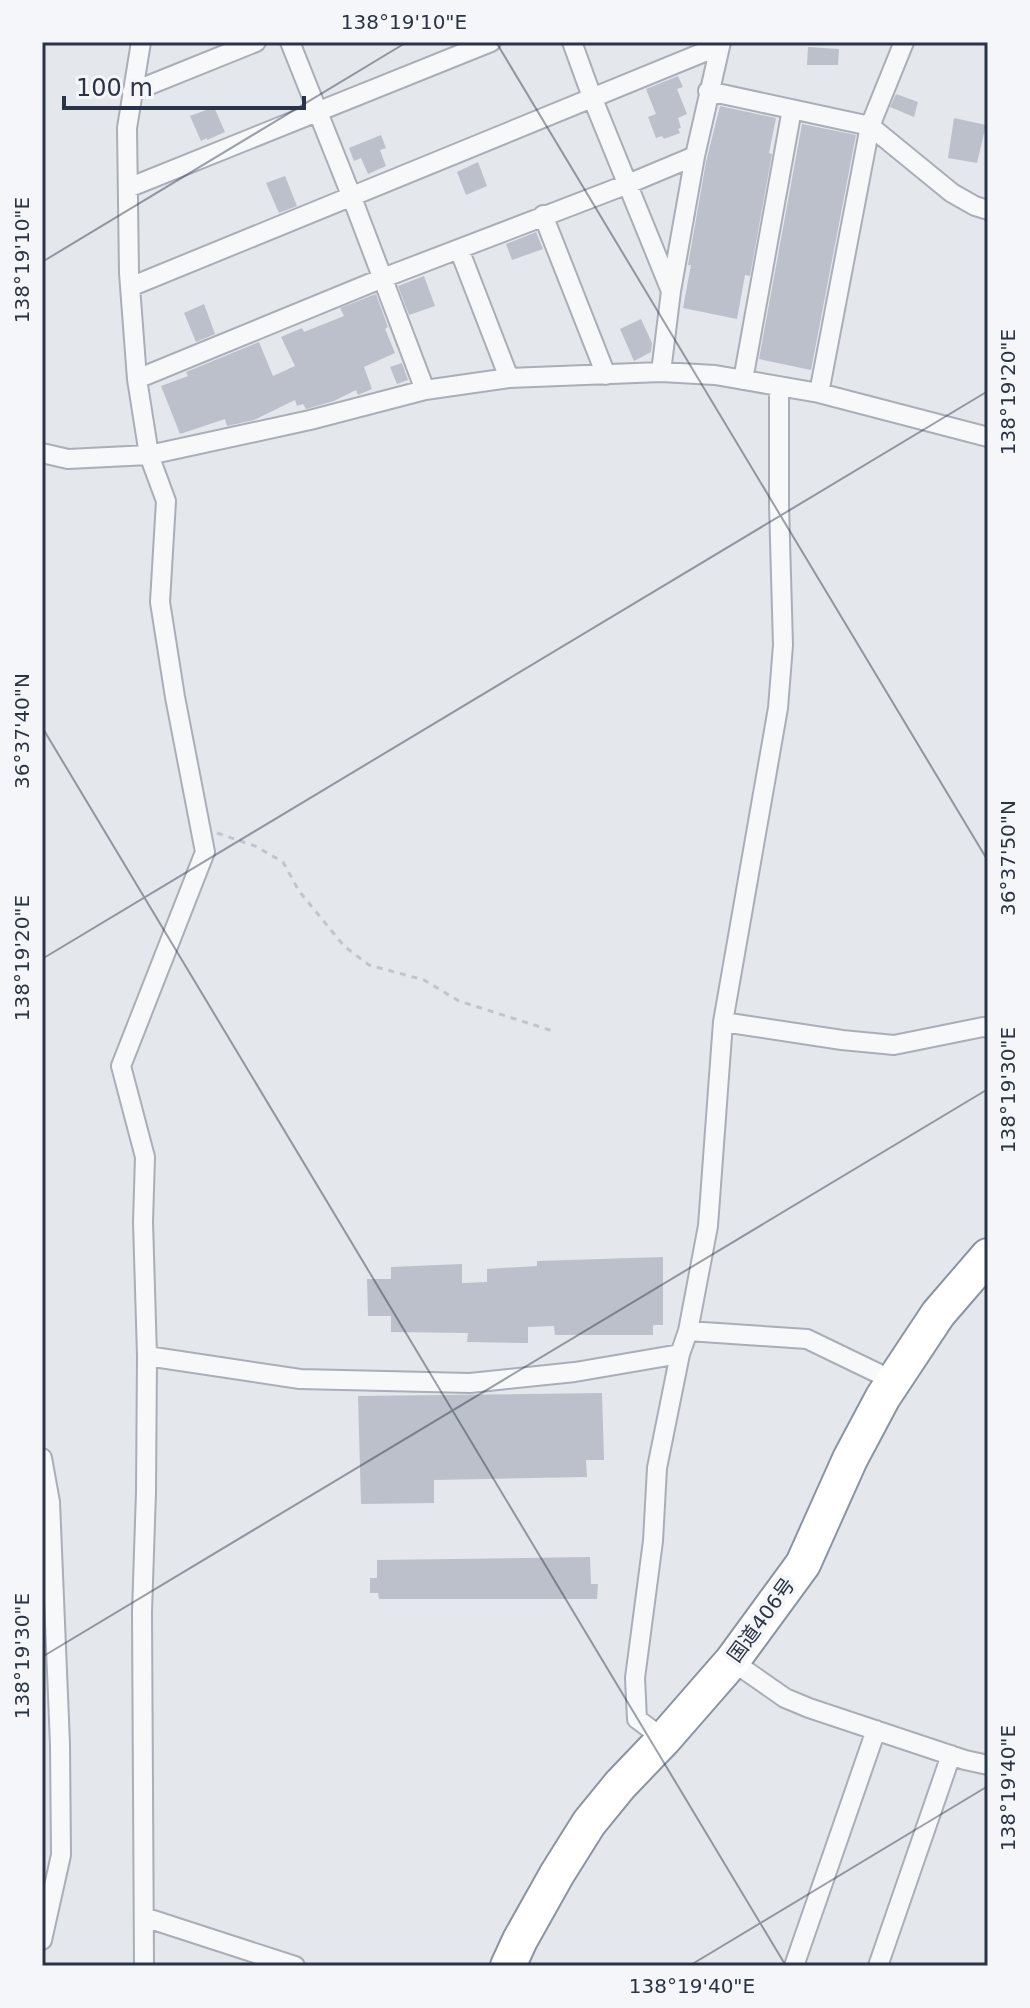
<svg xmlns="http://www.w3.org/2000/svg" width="1030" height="2008" font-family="'DejaVu Sans','Noto Sans JP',sans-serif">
  <rect width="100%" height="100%" fill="#e4e7ec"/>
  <path fill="#bbc0ca" d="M808,47L839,49L838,65H807Z
    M678,76L683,87L677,89L687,114L678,118L681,128L678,129L680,133L664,139L662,136L656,138L648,117L656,114L646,89Z
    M896,94L918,102L914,117L890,107Z
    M720,106L776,118L769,153L772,154L750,276L745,275L737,319L683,308L691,265H688L706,162Z
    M214,107L225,132L207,140V138L201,141L190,116Z
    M954,118L986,125L977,163L948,158Z
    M802,124L856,135L811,370L759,359Z
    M381,135L386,148L380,150L386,166L368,174L361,158L354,161L349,148Z
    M478,162L487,186L466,195L457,172Z
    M285,176L297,206L279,213L266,183Z
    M536,232L543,249L512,260L506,244Z
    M424,276L435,306L409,315L398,286Z
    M376,294L388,327L385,329L395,353L364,367L372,389L358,395L356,390L334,401L306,409L303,404L297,406L295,400L254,420L227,426L225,419L180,434L161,386L188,376L186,372L259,342L273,376L295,366L281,337L302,328L304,332L344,316L340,308Z
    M204,304L215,334L196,342L184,313Z
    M641,319L652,343L651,352L634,361L620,329Z
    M402,363L408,380L397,384L390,367Z
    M663,1257V1325H653V1335H555L554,1326L528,1327V1343L467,1342L468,1333L391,1332V1316H368L367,1279H391V1267L462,1264V1283L487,1282V1269L537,1266V1261Z
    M602,1393L604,1460H586L587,1477L434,1480V1503L361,1504L358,1396Z
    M590,1557L591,1584H598L597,1599H379L378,1593H370V1578H377V1560Z"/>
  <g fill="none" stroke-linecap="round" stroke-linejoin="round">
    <defs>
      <path id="street" d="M141,42L127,128L129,273L137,379L149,455L166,501L160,602L175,697L205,852L121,1066L145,1157L143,1222L147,1356L146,1492L142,1612L144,1966
        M290,42L351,195L425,390
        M572,42L592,97L671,291
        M708,91L870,126L952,193L975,206L988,210
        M132,92L256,42
        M128,188L491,42
        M543,215L606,375
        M459,249L509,378
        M130,287L719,46
        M661,372L671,291L695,156L721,42
        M137,379L383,278L628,184L695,156
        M743,380L792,109
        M819,393L870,126L904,42
        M42,453L68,459L149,455L310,420L425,390L509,378L661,372L715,375L819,393L988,437
        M723,1022L842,1040L894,1045L983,1027L988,1028
        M688,1331L807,1339L894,1381
        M147,1356L300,1379L470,1383L575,1372L680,1354
        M42,1458L50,1502L60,1744L61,1855L42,1940
        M732,1661L785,1698L809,1708L965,1760L988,1765
        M664,1739L637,1719L635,1678L653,1541L657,1468L680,1354L688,1331L708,1226L723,1022L778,708L783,645L779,505V386
        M144,1917L295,1966
        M794,1966L876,1730
        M878,1966L951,1755"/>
      <path id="highway" d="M508,1966L520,1940L557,1874L589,1823L620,1785L664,1739L732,1661L803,1564L850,1459L883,1397L938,1314L988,1256"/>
    </defs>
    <use href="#street" stroke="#a9aeb7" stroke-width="22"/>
    <use href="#highway" stroke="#8b94a3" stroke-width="38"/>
    <path stroke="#c2c5cb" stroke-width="3" stroke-dasharray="6 6" stroke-linecap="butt" d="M217,833L255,846L283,862L299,891L344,946L369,965L424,980L459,1001L556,1032"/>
    <use href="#street" stroke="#f7f8fa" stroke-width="18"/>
    <use href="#highway" stroke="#fff" stroke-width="34"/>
  </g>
  <path fill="none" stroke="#2b3445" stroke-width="2" stroke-opacity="0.45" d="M496,42L988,861M42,262L407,42M42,727L786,1966M42,959L988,391M42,1657L988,1089M689,1966L988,1786"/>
  <g text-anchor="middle" stroke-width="8" stroke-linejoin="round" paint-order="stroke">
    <g font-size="20" fill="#2b3445" stroke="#f4f6f9">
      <text transform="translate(761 1620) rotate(-54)" y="7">国道406号</text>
    </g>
  </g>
  <rect width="1030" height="2008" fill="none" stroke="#f4f6f9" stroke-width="88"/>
  <path d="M64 96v12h240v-12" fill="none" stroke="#2b3445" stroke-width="4"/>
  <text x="76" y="96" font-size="24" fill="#2b3445" stroke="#f4f6f9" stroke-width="6" paint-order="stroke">100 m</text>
  <rect x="44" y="44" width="942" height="1920" fill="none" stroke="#2b3445" stroke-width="3"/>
  <g font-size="20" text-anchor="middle" fill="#2b3445">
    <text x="404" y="29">138°19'10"E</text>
    <text transform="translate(22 260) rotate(-90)" y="7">138°19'10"E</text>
    <text transform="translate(1008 392) rotate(-90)" y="7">138°19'20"E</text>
    <text transform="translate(22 731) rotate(-90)" y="7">36°37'40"N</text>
    <text transform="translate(1008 858) rotate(-90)" y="7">36°37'50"N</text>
    <text transform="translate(22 958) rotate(-90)" y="7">138°19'20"E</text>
    <text transform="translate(1008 1090) rotate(-90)" y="7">138°19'30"E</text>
    <text transform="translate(22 1656) rotate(-90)" y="7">138°19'30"E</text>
    <text transform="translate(1008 1788) rotate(-90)" y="7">138°19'40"E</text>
    <text x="692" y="1993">138°19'40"E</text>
  </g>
</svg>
